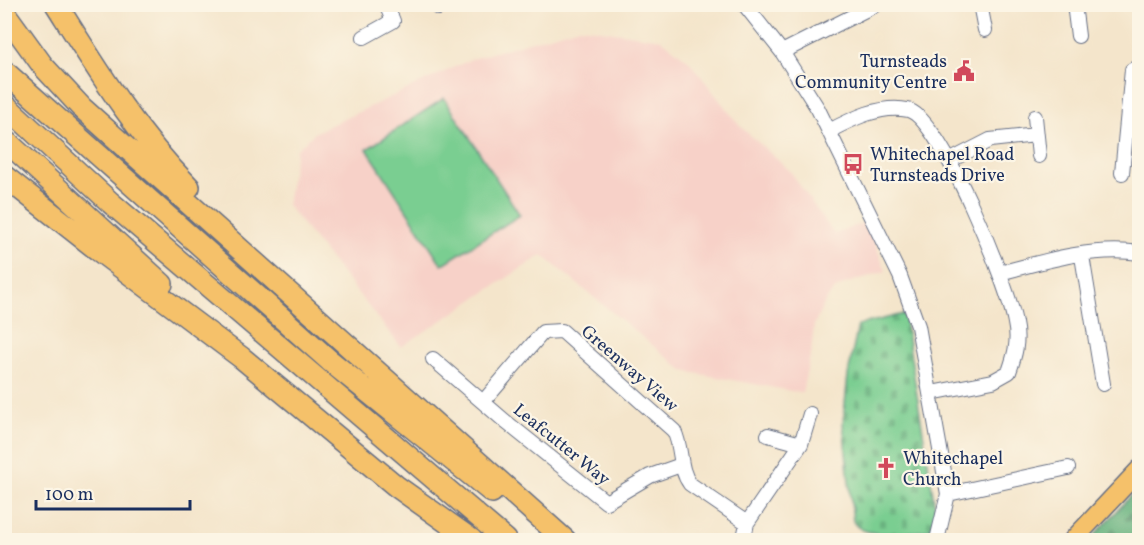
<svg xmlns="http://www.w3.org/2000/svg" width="1144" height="545" font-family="Vollkorn,serif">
  <defs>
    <pattern id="forest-firs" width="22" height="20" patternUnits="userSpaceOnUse" patternTransform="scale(1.5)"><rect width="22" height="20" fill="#63b17b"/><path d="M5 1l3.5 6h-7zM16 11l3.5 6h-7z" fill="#519068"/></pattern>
    <pattern id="cemetery-stones" width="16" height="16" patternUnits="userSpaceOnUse" patternTransform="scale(1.5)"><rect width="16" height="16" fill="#7ace91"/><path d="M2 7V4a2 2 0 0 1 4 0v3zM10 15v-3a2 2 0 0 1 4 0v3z" fill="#69b17f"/></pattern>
  </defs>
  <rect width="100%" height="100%" fill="#fcf5e5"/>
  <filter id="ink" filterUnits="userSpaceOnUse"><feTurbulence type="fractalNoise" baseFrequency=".0167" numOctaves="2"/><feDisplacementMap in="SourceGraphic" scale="12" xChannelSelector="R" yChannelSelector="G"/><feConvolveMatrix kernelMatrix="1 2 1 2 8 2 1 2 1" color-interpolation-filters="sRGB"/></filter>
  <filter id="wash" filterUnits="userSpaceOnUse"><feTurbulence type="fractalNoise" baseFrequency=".008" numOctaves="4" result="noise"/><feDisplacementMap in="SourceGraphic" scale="24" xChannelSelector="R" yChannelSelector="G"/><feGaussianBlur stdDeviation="1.35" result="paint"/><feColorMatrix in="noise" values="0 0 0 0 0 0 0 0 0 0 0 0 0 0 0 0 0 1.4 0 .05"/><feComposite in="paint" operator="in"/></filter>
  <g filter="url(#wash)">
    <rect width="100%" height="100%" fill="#f4e5cb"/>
    <path fill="#f7d1c8" d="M580,27L661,39L688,60L740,126L790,171L834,234L866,222L886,271L847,283L834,290L826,300L814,325L811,352L802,393L684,371L542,255L401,347L287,205L296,150L316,132L472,59Z"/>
    <path fill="#7ace91" stroke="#4a7e78" stroke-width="1.5" d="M444,98L520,215L442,265L367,149Z"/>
    <path fill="url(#forest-firs)" stroke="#3f706c" stroke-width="1.5" d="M1139,487V540H1090Z"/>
    <path fill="url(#cemetery-stones)" stroke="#4a7e78" stroke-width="1.5" d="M904,314L936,513L932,527L928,530C911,533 861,540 853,521L843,423L848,375L858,325Z"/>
  </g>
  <g filter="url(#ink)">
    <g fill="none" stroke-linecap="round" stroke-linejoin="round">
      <defs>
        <path id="minor" d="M436,4L438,8
          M744,4L782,52L818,109L900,276L918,326L948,494L937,540
          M980,4L985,30
          M1074,4L1078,36
          M364,37L393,21L386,4
          M782,52L877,4
          M1035,117L1039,156
          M829,131C852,119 881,104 908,110C941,118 1009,287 1015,323C1019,341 1015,355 1009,372L993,381L931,393
          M949,161L990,140L1036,135
          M1122,173L1132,70L1140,66
          M1082,256L1103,384
          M1000,273C1044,261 1094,246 1140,253
          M433,359L506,422L606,502L650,476L681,465
          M483,402L543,332L562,331L674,431C683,449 678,468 690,484L747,523L744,538L747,540
          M768,435L801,444
          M948,494L1068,468
          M747,523L801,444L810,414"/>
        <path id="major" d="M1073,540L1140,469"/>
        <path id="highway" d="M56,4C97,69 135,132 189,187
          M4,12L43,66L81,107L565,540
          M4,71L330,361L492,492
          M4,104L111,203L506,540
          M4,139L162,284
          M4,176L98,250L242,358L396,486L472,540"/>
      </defs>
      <use href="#minor" stroke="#676f84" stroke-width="16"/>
      <use href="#major" stroke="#676f84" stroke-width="21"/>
      <use href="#highway" stroke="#676f84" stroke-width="24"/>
      <use href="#minor" stroke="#fff" stroke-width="14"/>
      <use href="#major" stroke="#f5c16b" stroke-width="18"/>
      <use href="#highway" stroke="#f5c16b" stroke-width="21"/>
    </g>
  </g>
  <defs>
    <symbol id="civic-bare" viewBox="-9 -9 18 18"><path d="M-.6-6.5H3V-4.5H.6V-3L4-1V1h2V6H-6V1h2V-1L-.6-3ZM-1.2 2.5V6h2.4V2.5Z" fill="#d1495b" stroke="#fcf5e5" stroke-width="2.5" paint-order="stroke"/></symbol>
    <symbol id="bus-bare" viewBox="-9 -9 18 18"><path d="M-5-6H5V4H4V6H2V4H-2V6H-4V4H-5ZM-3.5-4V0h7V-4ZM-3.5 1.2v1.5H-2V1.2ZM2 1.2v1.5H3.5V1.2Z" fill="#d1495b" stroke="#fcf5e5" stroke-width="2.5" paint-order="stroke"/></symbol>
    <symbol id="church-bare" viewBox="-9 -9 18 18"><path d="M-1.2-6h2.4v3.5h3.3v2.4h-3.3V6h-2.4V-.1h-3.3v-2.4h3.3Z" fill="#d1495b" stroke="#fcf5e5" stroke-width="2.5" paint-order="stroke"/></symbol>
  </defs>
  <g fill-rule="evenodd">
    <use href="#civic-bare" x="949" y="56" width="30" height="30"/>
    <use href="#bus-bare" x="838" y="149" width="30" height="30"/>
    <use href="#church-bare" x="871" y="453" width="30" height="30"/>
  </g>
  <g text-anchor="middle" stroke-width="4.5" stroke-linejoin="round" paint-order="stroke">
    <g font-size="18" fill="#1b2f5e" stroke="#fcf5e5" text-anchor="start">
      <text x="947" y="67" text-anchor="end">Turnsteads<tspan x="947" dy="21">Community Centre</tspan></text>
      <text x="870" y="160">Whitechapel Road<tspan x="870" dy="21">Turnsteads Drive</tspan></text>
      <text x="903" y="464">Whitechapel<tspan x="903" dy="21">Church</tspan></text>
    </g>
    <g font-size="18" fill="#1b2f5e" stroke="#fcf5e5">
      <text transform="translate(630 368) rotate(41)" y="6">Greenway View</text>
      <text transform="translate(562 444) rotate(39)" y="6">Leafcutter Way</text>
    </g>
  </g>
  <rect width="1144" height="545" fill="none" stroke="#fcf5e5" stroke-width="24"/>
  <path d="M36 500v9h154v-9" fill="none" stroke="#1b2f5e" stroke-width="3"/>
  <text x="45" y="500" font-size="18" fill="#1b2f5e" stroke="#fcf5e5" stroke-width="4.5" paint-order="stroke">100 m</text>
</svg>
